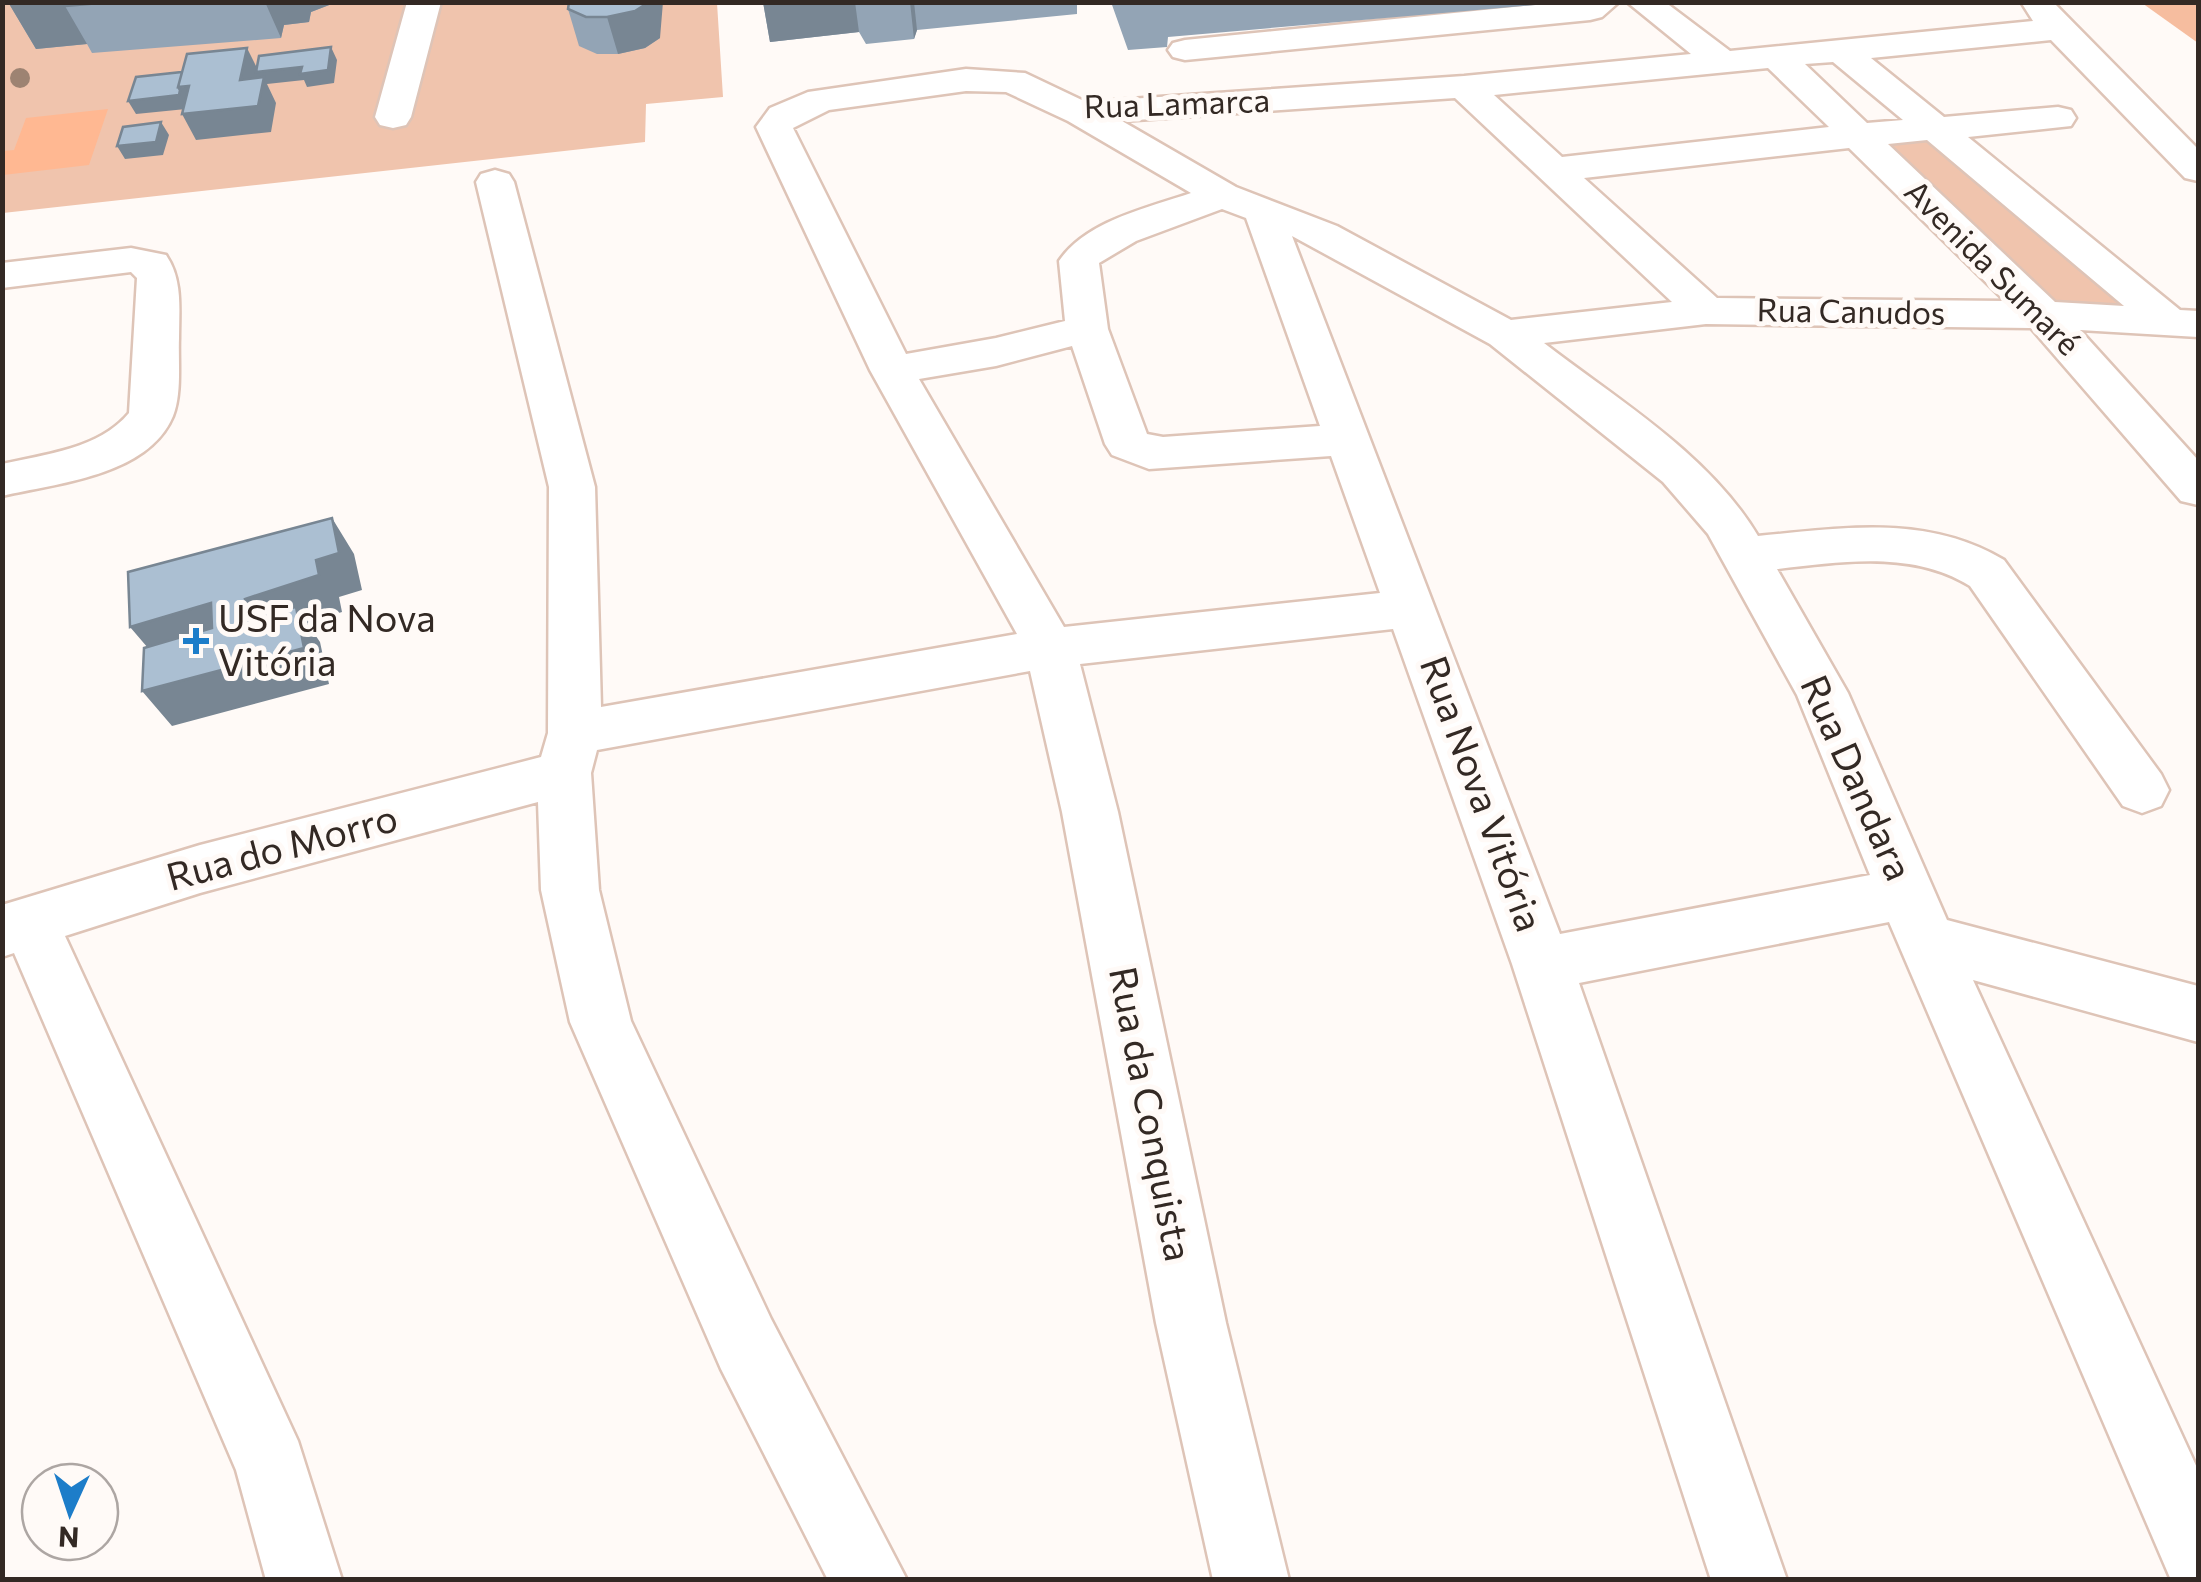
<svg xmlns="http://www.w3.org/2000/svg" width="2201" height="1582" font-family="Commissioner,sans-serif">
  <rect width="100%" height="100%" fill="#fffaf7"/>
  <path fill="#f0c4ad" d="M2,3H717L723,97L646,104L645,142L3,213Z
    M1928,135L2122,304H2048L1879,140Z"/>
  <path fill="#f6bd9f" d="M2142,3H2198V43Z"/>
  <path fill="#ffb892" d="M108,109L89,165L3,175V151L14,150L26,118Z"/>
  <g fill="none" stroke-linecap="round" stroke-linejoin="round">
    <defs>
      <path id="minor" d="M407,2H441L411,117L406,125L393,128L380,125L375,117Z
        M1563,2H1619L1602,17L1590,20L1185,60L1173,57L1168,50L1173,43L1185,40Z
        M1627,2H1665L1730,51L2033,21L2021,2H2053L2198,149V181L2185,178L2051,40L1871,58L1944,117L2058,107L2071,110L2076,118L2071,126L1968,137L2180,310L2198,311V337L2080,330L2198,460V505L2181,501L2031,328L1706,324L1544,343C1618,400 1709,454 1758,536C1843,528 1927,514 2004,560L2161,774L2169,790L2161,806L2142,813L2123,806L1970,586C1912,550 1842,562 1777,569L1848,693L1947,920L2198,986V1042L1973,980L2198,1470V1580H2171L1889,922L1579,983L1787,1580H1711L1512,964L1393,629L1080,664L1118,812L1226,1323L1289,1580H1213L1156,1323L1062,812L1030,671L597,750L591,773L599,890L631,1021L771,1319L907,1580H828L721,1369L570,1022L541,890L538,802L200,893L65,936L298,1441L342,1580H266L236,1470L14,953L2,957V905L200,845L541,757L548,733L549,487L476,182L481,174L495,170L509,174L514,182L595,487L601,707L1017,634L870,370L756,127L770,108L808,92L966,69L1025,73L1086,102L1464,76L1691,54ZM1833,62L1903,120L1867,123L1805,64ZM1768,68L1829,127L1562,157L1494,95ZM966,91L1006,92L1068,121L1191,193C1147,208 1086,221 1059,261L1065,321L996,338L906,354L793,128L829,110ZM1455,98L1672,302L1511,320L1337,226L1236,187L1122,121ZM1927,140L2124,306L2055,302L1888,144ZM1849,148L2005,301L1717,298L1584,178ZM1222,209L1246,218L1320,426L1163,437L1147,434L1108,329L1099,263L1136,241ZM1292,236L1490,344L1663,482L1708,534L1797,695L1870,875L1560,934ZM1072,346L1105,444L1112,455L1149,469L1331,456L1380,593L1064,627L919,379L996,366Z
        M131,248L166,255C183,280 179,309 179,338C178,362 182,393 173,416C148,476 57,483 2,496V464C46,454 99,449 129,413L137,278L131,272L2,288V263Z"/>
    </defs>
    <use href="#minor" stroke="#dec4b7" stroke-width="5"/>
    <use href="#minor" fill="#fff" fill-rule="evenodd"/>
  </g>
  <circle fill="#9d8372" cx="20" cy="78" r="10"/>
  <path fill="#93a4b5" d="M8,2H337L311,12L309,22L284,25L281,38L92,53L87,44L36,49Z
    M569,2L660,38L645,48L618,54H597L579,46L568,9Z
    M763,2H1077V14L917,30L914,39L866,44L859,32L770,42Z
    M1111,2H1570L1168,37L1167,47L1128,50Z"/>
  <path fill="#788693" d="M8,2H73L65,6L87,44L36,49Z
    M265,2H337L311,12L309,22L284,25L281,38Z
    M649,2H663L660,38L645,48L618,54L607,17Z
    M763,2H855L859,32L770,42Z
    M910,2H914L917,30L914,39Z
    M331,47L337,60L334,83L307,87L304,80L267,84L276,103L271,132L196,140L182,114L240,80L247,48L259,72Z
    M192,85L186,109L136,114L128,101Z
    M161,122L169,135L163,155L125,159L117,146Z
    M332,518L354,554L362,590L339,597L342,612L307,623L320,642L329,684L172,726L142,691L245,599L316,560Z
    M211,603L238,639L160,662L130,627Z"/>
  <path fill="#abbfd2" stroke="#788693" stroke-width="2.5" d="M67,2H111L65,6Z
    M569,2H649L635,11L607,17H586L568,9Z
    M331,47L328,70L300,74L302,67L256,72L259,56Z
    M247,48L240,80L264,77L258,106L182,114L189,86L178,87L187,54Z
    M182,72L178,87L180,90L179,95L128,101L136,77Z
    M161,122L156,142L117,146L123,127Z
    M332,518L339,553L316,560L319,575L245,599L251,616L296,607L304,648L142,691L144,648L212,628L211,603L130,627L128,572Z"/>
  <path fill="#1d7dc9" stroke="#fffaf7" stroke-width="4" d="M191 626h10v10h10v10h-10v10h-10v-10h-10v-10h10z"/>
  <g text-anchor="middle" stroke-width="10" stroke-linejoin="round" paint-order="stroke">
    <g font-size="32" fill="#332924" stroke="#fffaf7">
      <text transform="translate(1177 104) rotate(-2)" y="11">Rua Lamarca</text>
      <text transform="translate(1992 268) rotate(45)" y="11">Avenida Sumaré</text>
      <text transform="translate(1851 312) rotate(1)" y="11">Rua Canudos</text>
    </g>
    <g font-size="38" fill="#332924" stroke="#fffaf7" text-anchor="start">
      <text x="218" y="632">USF da Nova<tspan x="218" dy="44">Vitória</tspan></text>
    </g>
    <g font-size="38" fill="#332924" stroke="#fffaf7">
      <text transform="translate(1856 778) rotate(66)" y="13">Rua Dandara</text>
      <text transform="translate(1481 794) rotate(70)" y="13">Rua Nova Vitória</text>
      <text transform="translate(282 848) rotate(-15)" y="13">Rua do Morro</text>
      <text transform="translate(1150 1114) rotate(79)" y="13">Rua da Conquista</text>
    </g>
  </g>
  <rect width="2201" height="1582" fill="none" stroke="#332924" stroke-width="10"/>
  <g transform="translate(70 1512) rotate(183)"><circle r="48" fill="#fffaf7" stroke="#ada6a3" stroke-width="2.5"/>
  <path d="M0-8L18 38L0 25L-18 38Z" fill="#1d7dc9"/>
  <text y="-15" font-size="28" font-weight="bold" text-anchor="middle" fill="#332924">N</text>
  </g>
</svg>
